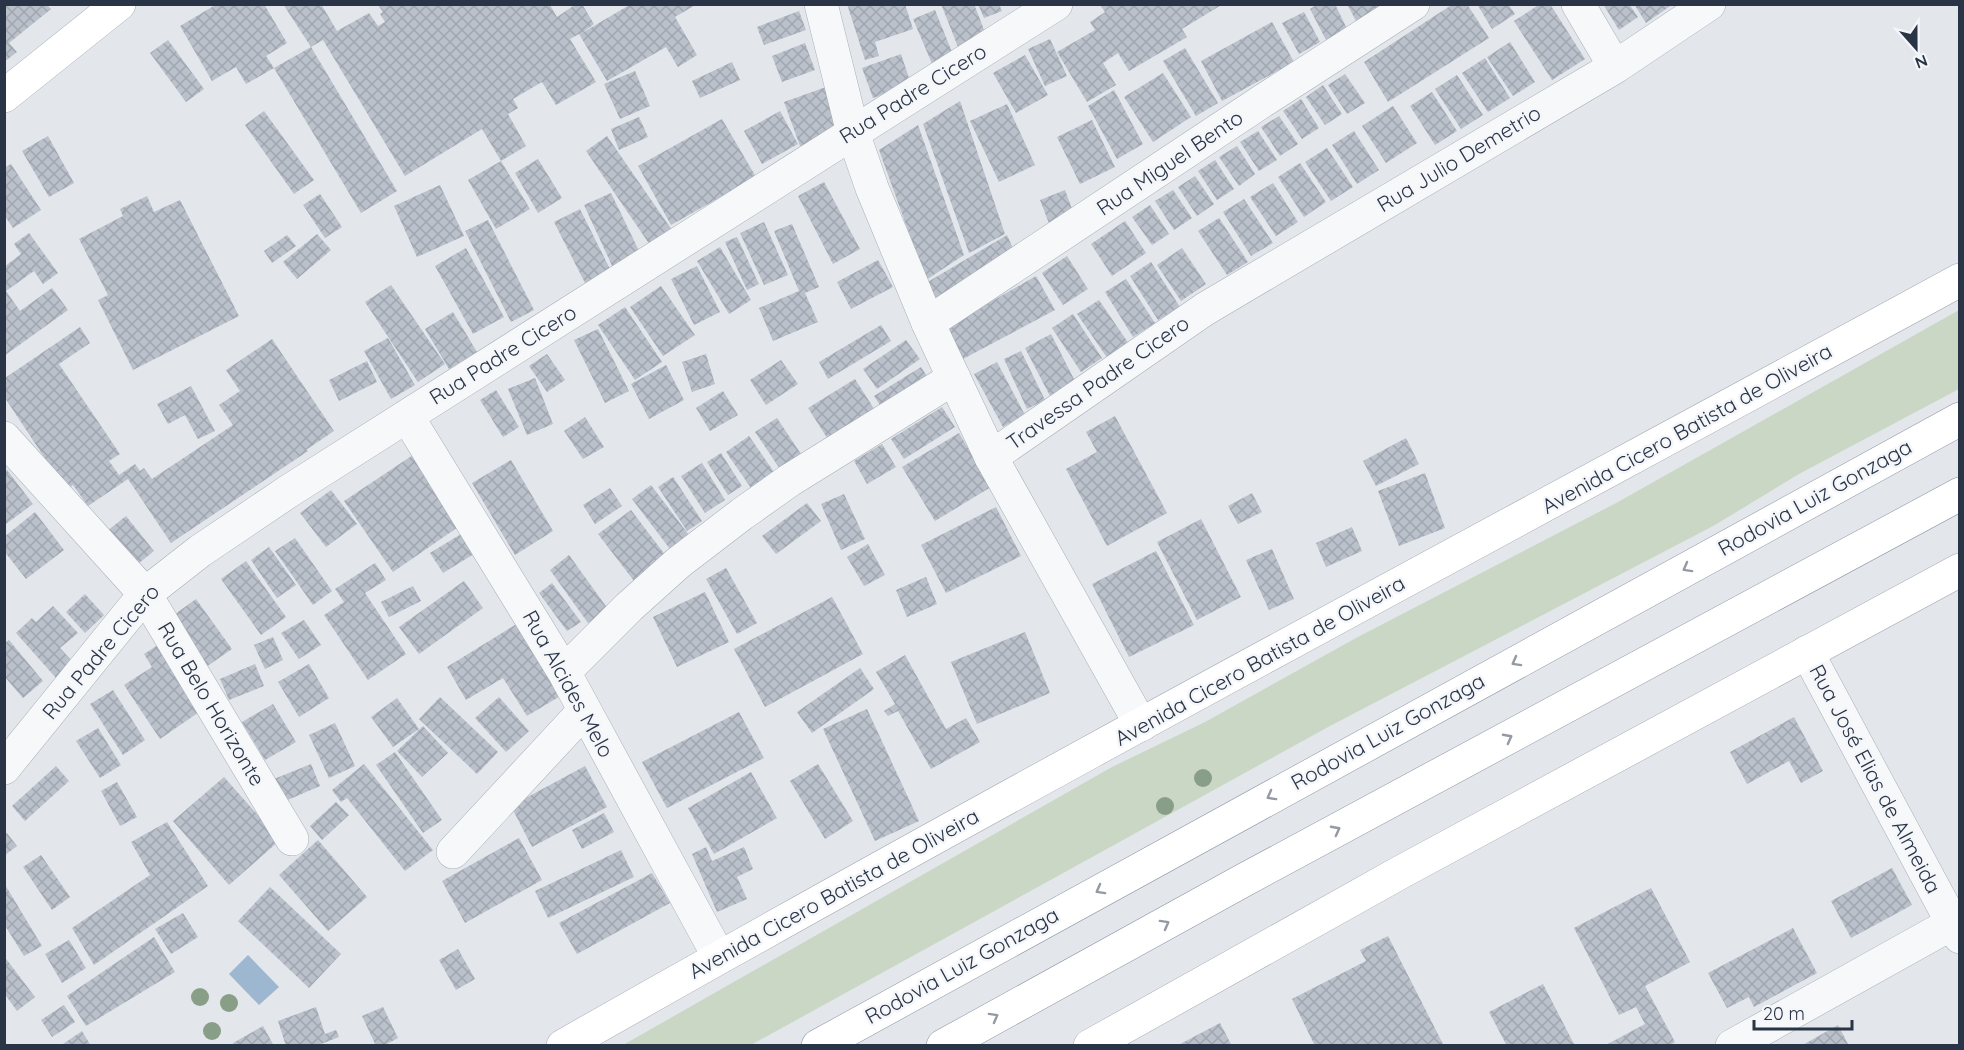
<svg xmlns="http://www.w3.org/2000/svg" width="1964" height="1050" font-family="Quicksand,sans-serif">
  <defs>
    <pattern id="building-cross-hatch" width="8" height="8" patternUnits="userSpaceOnUse" patternTransform="scale(1.5)"><rect width="8" height="8" fill="#bac1cb"/><path d="M0 0l8 8M0 8l8-8" fill="none" stroke="#a0a6b0"/></pattern>
  </defs>
  <rect width="100%" height="100%" fill="#e3e7ec"/>
  <path fill="#cad7c4" d="M1959,310V389L1799,474L1715,525L1330,726L751,1045H623L1112,767L1205,722L1356,638L1618,502Z"/>
  <path fill="#9cb7cf" d="M248,955L279,987L259,1005L229,974Z"/>
  <path fill="url(#building-cross-hatch)" d="M217,4H264L287,43L266,56L274,68L246,84L236,67L212,81L180,26Z
    M283,4H321L337,31L369,13L378,26L385,22L380,14L383,12L378,5H550L557,17L576,4H582L594,24L582,33L631,4H697L675,17L697,55L678,67L666,47L607,81L579,34L570,39L596,82L556,105L542,82L513,99L518,108L508,114L526,146L501,161L482,129L405,176L323,40L311,47Z
    M847,4H905L913,29L875,42L879,56L865,60Z
    M941,4H974L986,35L958,47Z
    M978,4H999L1002,11L984,18Z
    M1102,4H1223L1182,29L1187,37L1129,71L1118,53L1103,63L1116,85L1087,102L1057,52L1095,30L1090,22L1105,12L1100,5Z
    M1318,4H1335L1347,29L1326,40L1310,9Z
    M1347,4H1386L1356,21Z
    M1453,4H1467L1489,38L1388,102L1364,62Z
    M1477,4H1508L1515,14L1492,29Z
    M1540,4H1550L1585,59L1552,80L1514,21Z
    M1603,4H1629L1638,17L1619,30Z
    M1634,4H1673L1646,23Z
    M4,5H47L51,9L9,43L17,52L4,62Z
    M935,10L954,57L933,66L913,19Z
    M799,11L806,30L764,45L757,27Z
    M1304,12L1320,42L1299,54L1282,23Z
    M1272,22L1294,62L1222,101L1201,61Z
    M1050,39L1067,76L1045,86L1028,49Z
    M168,40L204,89L186,102L150,53Z
    M1510,42L1535,82L1513,96L1487,57Z
    M805,43L815,70L782,82L772,56Z
    M311,47L397,191L361,213L274,68Z
    M1185,48L1218,103L1196,116L1163,61Z
    M901,54L911,84L873,98L862,68Z
    M1025,55L1048,95L1016,113L993,73Z
    M1485,58L1510,98L1488,112L1462,73Z
    M732,62L740,80L700,98L692,81Z
    M635,71L650,106L620,119L604,84Z
    M1163,73L1191,117L1153,142L1124,97Z
    M1345,74L1365,103L1347,114L1328,85Z
    M1457,75L1483,115L1461,129L1435,89Z
    M1323,85L1342,114L1325,125L1306,97Z
    M826,87L842,130L800,146L784,102Z
    M1114,90L1143,144L1117,159L1088,106Z
    M1432,92L1457,131L1435,145L1410,106Z
    M1301,99L1319,128L1302,139L1283,111Z
    M960,101L1005,234L969,253L923,124Z
    M1007,104L1035,165L999,182L970,121Z
    M1393,106L1417,143L1386,163L1362,126Z
    M264,111L314,180L294,194L245,125Z
    M780,111L798,144L762,164L744,131Z
    M1279,116L1298,144L1280,156L1261,127Z
    M639,117L648,137L619,150L611,129Z
    M722,119L756,177L671,225L638,166Z
    M1092,120L1115,167L1080,184L1057,137Z
    M918,125L964,255L926,280L879,150Z
    M1258,131L1277,160L1259,171L1240,142Z
    M1354,131L1379,170L1357,184L1332,145Z
    M48,136L74,183L49,197L22,151Z
    M607,136L674,233L652,248L586,151Z
    M1237,146L1255,174L1239,186L1219,157Z
    M1327,148L1353,187L1331,201L1305,162Z
    M538,159L562,198L538,213L515,173Z
    M1215,160L1234,189L1217,200L1198,171Z
    M501,161L530,209L496,229L468,180Z
    M1300,163L1326,202L1304,217L1278,177Z
    M11,164L41,210L13,228L4,215V168Z
    M1195,176L1214,204L1197,216L1178,187Z
    M824,182L860,249L833,264L798,196Z
    M1273,183L1298,222L1276,236L1250,197Z
    M440,185L464,236L417,257L394,206Z
    M1065,190L1075,217L1050,226L1040,200Z
    M1173,190L1192,218L1174,230L1155,201Z
    M611,193L642,257L614,270L584,205Z
    M320,194L342,227L325,238L303,205Z
    M147,196L154,212L180,200L239,316L133,370L98,300L108,295L79,239L123,216L120,209Z
    M1244,199L1273,243L1251,256L1223,212Z
    M1150,205L1169,234L1152,245L1132,217Z
    M580,209L611,271L585,283L554,222Z
    M1219,218L1248,262L1227,275L1198,231Z
    M488,220L534,310L511,322L465,231Z
    M1125,221L1146,253L1112,276L1091,244Z
    M764,222L788,275L764,285L740,233Z
    M792,224L819,287L805,293L818,322L773,341L759,308L799,291L774,231Z
    M29,233L58,273L43,284L34,271L6,291L4,289V267L21,254L14,244Z
    M317,234L331,250L297,279L283,262Z
    M287,235L296,246L272,263L264,251Z
    M1007,235L1015,253L934,304L926,283Z
    M737,237L759,284L747,290L725,242Z
    M720,247L751,300L729,314L697,261Z
    M466,248L504,317L473,334L435,266Z
    M1182,248L1206,284L1181,301L1157,265Z
    M1067,256L1088,289L1063,305L1042,273Z
    M878,260L893,287L851,309L837,282Z
    M1151,262L1180,307L1158,320L1130,276Z
    M697,266L720,312L694,325L671,279Z
    M1036,276L1055,310L963,359L947,327Z
    M1126,279L1155,323L1133,337L1105,292Z
    M391,285L445,364L418,382L365,302Z
    M661,286L695,335L663,356L630,307Z
    M52,288L68,310L4,356V293L6,291L20,311Z
    M1099,300L1129,344L1108,359L1077,314Z
    M625,307L662,362L635,380L598,325Z
    M453,312L477,352L449,369L425,329Z
    M1073,314L1102,358L1081,372L1052,328Z
    M881,325L891,341L828,379L819,362Z
    M80,327L90,343L59,364L120,454L109,461L119,475L135,464L140,471L144,468L152,479L233,425L219,405L240,391L226,370L272,339L334,431L306,450L308,451L171,543L128,479L88,506L73,485L66,490L5,398V378Z
    M598,329L629,391L605,403L574,340Z
    M1051,334L1076,383L1050,396L1025,348Z
    M388,338L415,385L391,399L364,351Z
    M906,340L920,359L877,389L863,369Z
    M1021,351L1045,400L1027,409L1004,359Z
    M547,354L565,380L547,392L529,366Z
    M706,354L715,384L692,392L682,362Z
    M781,360L798,384L766,405L750,380Z
    M367,361L377,382L339,401L329,380Z
    M997,362L1025,415L1003,427L974,374Z
    M666,365L684,400L649,419L631,384Z
    M921,367L930,381L883,410L874,396Z
    M535,378L553,424L527,435L508,389Z
    M855,379L878,415L831,444L808,408Z
    M191,386L215,431L198,439L185,415L168,424L157,404Z
    M496,390L519,427L503,437L480,400Z
    M723,391L738,415L710,431L696,408Z
    M942,407L955,427L904,459L891,439Z
    M1115,416L1167,513L1107,546L1066,469L1097,452L1086,432Z
    M585,417L604,447L583,459L564,431Z
    M777,418L801,454L780,469L755,432Z
    M959,433L991,487L935,521L902,467Z
    M749,436L774,472L751,488L726,452Z
    M1406,438L1419,464L1376,486L1363,461Z
    M882,444L896,467L867,484L854,461Z
    M721,453L742,486L728,495L707,462Z
    M413,455L461,525L393,572L344,501Z
    M511,460L553,531L515,555L472,483Z
    M702,463L725,500L705,513L681,476Z
    M7,470L33,504L6,524L4,472Z
    M1425,473L1445,528L1399,546L1378,491Z
    M673,477L702,521L687,531L658,487Z
    M651,485L692,539L673,553L632,499Z
    M610,488L622,506L595,524L583,505Z
    M331,490L357,524L326,547L300,513Z
    M1252,493L1262,512L1238,524L1228,506Z
    M844,494L865,539L841,550L821,504Z
    M807,503L821,521L776,554L762,536Z
    M996,507L1021,556L946,593L921,545Z
    M631,510L666,556L634,581L598,534Z
    M35,512L64,550L26,579L4,551V537Z
    M126,516L154,551L134,567L107,531Z
    M1201,519L1241,597L1197,620L1157,542Z
    M1352,527L1362,551L1326,567L1316,543Z
    M461,534L474,554L443,573L430,553Z
    M295,538L332,591L313,605L275,551Z
    M868,544L885,575L864,586L847,557Z
    M269,547L296,585L277,598L251,560Z
    M1272,549L1294,599L1269,610L1246,560Z
    M1156,551L1194,625L1129,657L1092,584Z
    M569,555L608,609L588,623L550,570Z
    M246,561L286,617L261,635L221,579Z
    M375,563L386,580L365,593L406,654L368,680L324,615L344,602L335,589Z
    M726,568L757,623L737,634L706,579Z
    M926,577L937,604L907,617L896,590Z
    M464,581L483,608L419,654L399,627Z
    M552,583L581,622L567,631L539,593Z
    M413,586L421,601L389,617L381,602Z
    M705,592L729,642L677,667L653,617Z
    M85,594L104,615L85,633L66,612Z
    M832,597L863,654L765,707L734,649Z
    M196,599L232,649L206,667L171,617Z
    M53,606L78,633L60,648L73,662L56,678L16,633L32,618L36,622Z
    M304,620L321,645L299,659L281,633Z
    M518,623L562,695L527,716L503,678L466,700L447,667Z
    M1025,632L1050,693L977,724L951,662Z
    M273,637L283,660L265,669L254,645Z
    M9,640L43,681L23,698L4,676V644Z
    M158,645L202,710L160,739L124,685L152,667L144,654Z
    M905,655L946,729L966,718L980,742L931,769L898,711L888,716L884,711L895,704L876,672Z
    M255,664L264,686L229,700L220,679Z
    M309,664L329,698L299,717L278,682Z
    M860,668L874,689L812,733L797,712Z
    M113,690L145,740L123,755L90,704Z
    M440,697L498,752L477,774L419,719Z
    M499,697L529,731L506,752L475,718Z
    M397,698L419,729L393,747L371,717Z
    M273,704L296,742L265,760L242,722Z
    M867,709L919,821L875,841L823,729Z
    M739,712L764,758L667,808L642,762Z
    M1794,717L1823,771L1801,783L1789,761L1747,784L1730,752Z
    M335,723L355,766L329,778L309,735Z
    M423,726L448,753L422,777L397,751Z
    M98,728L121,765L100,778L76,741Z
    M395,752L442,820L423,833L376,765Z
    M311,764L320,786L283,802L274,779Z
    M364,764L433,850L405,871L347,798L341,802L332,790Z
    M818,764L853,821L825,839L790,781Z
    M56,766L69,781L25,821L12,806Z
    M585,766L607,807L532,847L511,806Z
    M751,772L777,818L714,854L688,808Z
    M224,777L280,840L229,885L173,821Z
    M117,782L137,817L120,826L101,791Z
    M336,802L349,815L322,840L310,826Z
    M604,813L614,832L582,849L572,830Z
    M167,822L208,886L94,965L72,928L150,875L131,842Z
    M7,833L17,846L4,856V835Z
    M519,838L542,880L465,923L442,881Z
    M318,840L367,897L328,931L279,875Z
    M706,847L712,861L744,847L753,869L737,877L747,899L717,912L692,854Z
    M621,850L634,877L548,918L535,891Z
    M41,855L70,897L52,910L23,867Z
    M1892,868L1912,905L1851,938L1831,901Z
    M652,873L670,903L577,954L559,923Z
    M4,883L42,946L24,956L4,924Z
    M270,887L341,954L309,988L238,921Z
    M1651,888L1690,962L1645,986L1675,1042L1669,1046H1604L1645,1024L1636,1007L1619,1015L1574,928Z
    M183,913L198,937L171,954L155,929Z
    M1793,928L1817,973L1754,1007L1749,997L1727,1008L1708,973Z
    M1388,936L1444,1046H1315L1292,999L1366,961L1360,950Z
    M154,937L175,972L86,1026L67,996Z
    M69,940L86,968L62,983L45,954Z
    M458,949L475,979L456,990L439,960Z
    M4,956L35,997L17,1011L4,993Z
    M1543,984L1575,1046H1507L1489,1012Z
    M64,1005L75,1022L52,1037L41,1020Z
    M316,1007L325,1034L336,1030L339,1037L316,1046H286L278,1021Z
    M383,1007L398,1038L383,1046H376L362,1016Z
    M1220,1023L1232,1046H1177L1182,1043Z
    M1838,1025L1849,1046H1801Z
    M263,1026L274,1046H235L233,1043Z
    M82,1031L91,1046H60Z"/>
  <g fill="none" stroke-linecap="round" stroke-linejoin="round">
    <defs>
      <path id="minor" d="M1578,4L1615,67
        M928,323L1264,100L1413,4
        M407,416L564,672L719,957
        M4,438L145,594L292,839
        M991,457L1205,309L1615,67L1709,4
        M1807,652L1960,937
        M564,672L629,607L678,563L742,514L790,480L954,378
        M4,768L145,594L200,551L289,491L1056,4
        M453,852L584,711
        M1732,1046L1960,919"/>
      <path id="tertiary" d="M821,4L853,133L872,188L928,323L991,457L1141,725"/>
      <path id="secondary" d="M4,96L119,4
        M563,1046C1025,783 1493,534 1960,280
        M1090,1046L1401,872L1960,570"/>
      <path id="trunk" d="M818,1046L1960,419
        M943,1046L1244,880L1960,494"/>
    </defs>
    <use href="#minor" stroke="#a7aeb7" stroke-width="34"/>
    <use href="#tertiary" stroke="#a7aeb7" stroke-width="34"/>
    <use href="#secondary" stroke="#a7aeb7" stroke-width="34"/>
    <use href="#trunk" stroke="#8995a4" stroke-width="34"/>
    <use href="#minor" stroke="#f7f8fa" stroke-width="33"/>
    <use href="#tertiary" stroke="#f7f8fa" stroke-width="33"/>
    <use href="#secondary" stroke="#fff" stroke-width="33"/>
    <use href="#trunk" stroke="#fff" stroke-width="33"/>
  </g>
  <g fill="#899e87">
    <circle cx="1203" cy="778" r="9"/>
    <circle cx="1165" cy="806" r="9"/>
    <circle cx="200" cy="997" r="9"/>
    <circle cx="229" cy="1003" r="9"/>
    <circle cx="212" cy="1031" r="9"/>
  </g>
  <defs><path id="oneway-chevron" d="M-2-3.5L2.5 0L-2 3.5" fill="none" stroke-width="1.6" stroke-linecap="round" stroke-linejoin="round" transform="scale(1.5)"/></defs>
  <g stroke="#949aa3">
    <use href="#oneway-chevron" transform="translate(1687 568) rotate(151)"/>
    <use href="#oneway-chevron" transform="translate(1516 662) rotate(151)"/>
    <use href="#oneway-chevron" transform="translate(1508 738) rotate(-28)"/>
    <use href="#oneway-chevron" transform="translate(1271 796) rotate(151)"/>
    <use href="#oneway-chevron" transform="translate(1336 830) rotate(-28)"/>
    <use href="#oneway-chevron" transform="translate(1100 890) rotate(151)"/>
    <use href="#oneway-chevron" transform="translate(1165 924) rotate(-29)"/>
    <use href="#oneway-chevron" transform="translate(994 1017) rotate(-29)"/>
  </g>
  <g text-anchor="middle" stroke-width="5" stroke-linejoin="round" paint-order="stroke">
    <g font-size="21" fill="#293547" stroke="#f4f6f9">
      <text transform="translate(913 94) rotate(-32)" y="7">Rua Padre Cicero</text>
      <text transform="translate(1459 159) rotate(-31)" y="7">Rua Julio Demetrio</text>
      <text transform="translate(1170 163) rotate(-34)" y="7">Rua Miguel Bento</text>
      <text transform="translate(503 355) rotate(-32)" y="7">Rua Padre Cicero</text>
      <text transform="translate(1098 383) rotate(-35)" y="7">Travessa Padre Cicero</text>
      <text transform="translate(1687 429) rotate(-29)" y="7">Avenida Cicero Batista de Oliveira</text>
      <text transform="translate(1815 498) rotate(-29)" y="7">Rodovia Luiz Gonzaga</text>
      <text transform="translate(101 652) rotate(-50)" y="7">Rua Padre Cicero</text>
      <text transform="translate(1260 661) rotate(-29)" y="7">Avenida Cicero Batista de Oliveira</text>
      <text transform="translate(568 684) rotate(61)" y="7">Rua Alcides Melo</text>
      <text transform="translate(211 704) rotate(59)" y="7">Rua Belo Horizonte</text>
      <text transform="translate(1388 732) rotate(-29)" y="7">Rodovia Luiz Gonzaga</text>
      <text transform="translate(1875 779) rotate(62)" y="7">Rua José Elias de Almeida</text>
      <text transform="translate(834 894) rotate(-29)" y="7">Avenida Cicero Batista de Oliveira</text>
      <text transform="translate(962 966) rotate(-29)" y="7">Rodovia Luiz Gonzaga</text>
    </g>
  </g>
  <rect width="1964" height="1050" fill="none" stroke="#293547" stroke-width="12"/>
  <g transform="translate(1916 48) rotate(159)" stroke="#f4f6f9" stroke-width="4.5" paint-order="stroke">
  <path d="M0-4.5L10 22L0 15L-10 22Z" fill="#293547"/>
  <text y="-9" font-size="16" font-weight="bold" text-anchor="middle" fill="#293547">N</text>
  </g>
  <path d="M1754 1020v9h98v-9" fill="none" stroke="#293547" stroke-width="3"/>
  <text x="1763" y="1020" font-size="18" fill="#293547" stroke="#f4f6f9" stroke-width="4.5" paint-order="stroke">20 m</text>
</svg>
